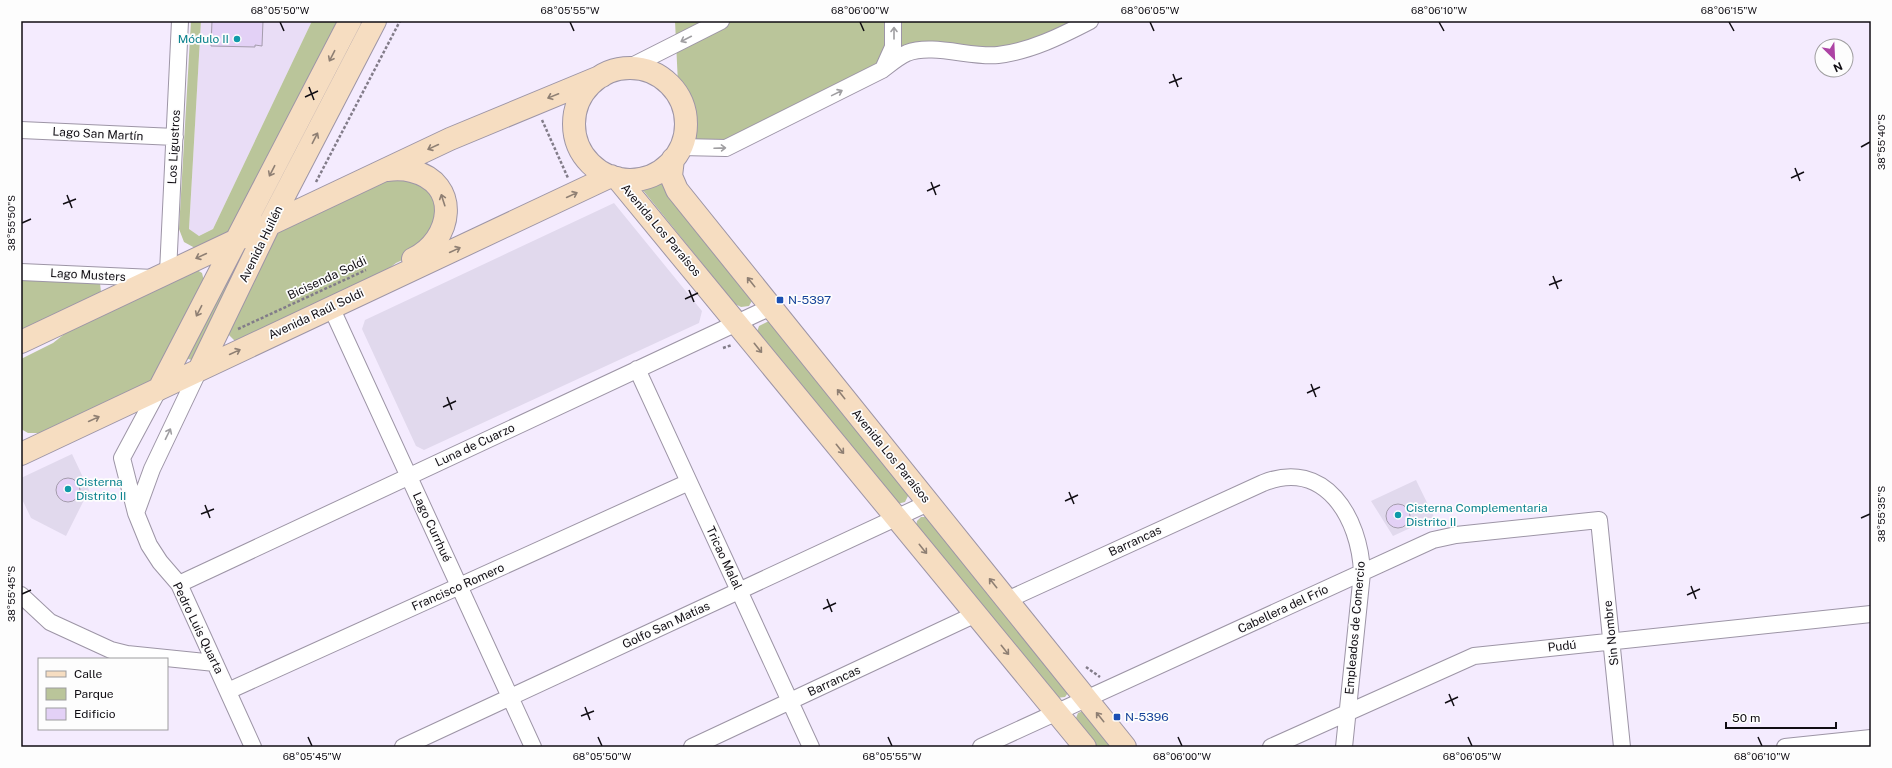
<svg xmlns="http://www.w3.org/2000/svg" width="1892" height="768" font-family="'Public Sans',sans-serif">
  <rect width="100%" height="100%" fill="#f4ebfe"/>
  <path fill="#e1d9ed" d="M614,203L702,311L699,323L424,450L416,446L362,329L365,320Z
    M72,454L89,490L66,536L31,518L21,497V478Z
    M1416,480L1434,517L1393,536L1371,501Z"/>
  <path fill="#e9ddf6" d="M201,21H312L213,229L199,236L189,230Z"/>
  <path fill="#bac59a" d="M191,21H201L189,229L199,236L213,229L312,21H343L228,233L195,248L184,242L179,229Z
    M675,21H1090L1018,51H922L726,148L681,147Z
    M394,175H415L443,209L417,253L396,263L379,276L235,341L228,334L276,233Z
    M663,177L753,299L749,306L741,307L735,304L642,189L644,186L652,183Z
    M241,243H249L192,360L188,359L186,358Z
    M197,270L202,273L204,281L157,378L41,433H28L21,429V359L53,343L67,332Z
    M21,278L100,283L101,292L21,332Z
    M767,322H770L909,494L905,502L897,504L757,332L759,326Z
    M921,517H927L1068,693L1065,697L1057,698L916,526L917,521Z
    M1083,711L1117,747H1096L1079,726L1076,718L1078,713Z"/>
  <path fill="#e3d1f6" stroke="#a49cac" d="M212,21H263L262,46L255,45V47L211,46Z
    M56 490a12 12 0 1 1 24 0a12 12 0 1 1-24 0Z
    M1386 516a12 12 0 1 1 24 0a12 12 0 1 1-24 0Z"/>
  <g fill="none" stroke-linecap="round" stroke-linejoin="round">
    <defs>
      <path id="street" d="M884,67L893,47V21
        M628,68L721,21
        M21,130L175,137
        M681,147L726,148L882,70C890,64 898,57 907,53C932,43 972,58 998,55C1031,51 1061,36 1090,21
        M21,272L154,278
        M168,272L180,21
        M331,307L533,747
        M637,369L811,747
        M159,389L122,458L136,513L149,545L160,562L179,584L253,747
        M136,513L152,469L200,368
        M179,584L771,307
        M21,595L50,622L111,650L127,654L215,663
        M1007,600L1263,483C1325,458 1360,518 1362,573L1344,747
        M228,691L689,482
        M403,747L928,503
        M692,747L976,614
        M981,747L1433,540L1456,535L1599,520L1622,747
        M1271,747L1474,656L1871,614
        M1785,747L1871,738"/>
      <path id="secondary" d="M574 124a56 56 0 1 1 112 0a56 56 0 1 1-112 0Z
        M673,159L671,176L677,190L1125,747
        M387,170C395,169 404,169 412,171C461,183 453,240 413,259
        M617,178L1085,747
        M21,342L450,139L602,76
        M200,368L270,223L375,21
        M159,389L350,21
        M21,454L611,176"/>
    </defs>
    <use href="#street" stroke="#9d95a6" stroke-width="18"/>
    <use href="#secondary" stroke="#9d95a6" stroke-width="24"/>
    <path stroke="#827c89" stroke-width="2.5" stroke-dasharray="3 2" stroke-linecap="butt" d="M542,120L568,178
      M316,182L400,21
      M238,329L366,270
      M723,348L732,345
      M1086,667L1100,677"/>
    <use href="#street" stroke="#fff" stroke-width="16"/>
    <use href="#secondary" stroke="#f6ddc1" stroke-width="22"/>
  </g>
  <defs><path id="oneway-shaft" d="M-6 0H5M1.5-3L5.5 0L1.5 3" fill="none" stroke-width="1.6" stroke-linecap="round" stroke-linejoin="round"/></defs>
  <g stroke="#9f9ea1">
    <use href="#oneway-shaft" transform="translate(894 33) rotate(-90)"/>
    <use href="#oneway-shaft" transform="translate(686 39) rotate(153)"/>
    <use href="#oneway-shaft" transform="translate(837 93) rotate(-26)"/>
    <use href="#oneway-shaft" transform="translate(720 148) rotate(-2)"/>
    <use href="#oneway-shaft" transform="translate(168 434) rotate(-64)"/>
  </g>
  <g stroke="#8e7f73">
    <use href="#oneway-shaft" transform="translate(332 56) rotate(117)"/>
    <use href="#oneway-shaft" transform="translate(553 96) rotate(158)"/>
    <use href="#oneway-shaft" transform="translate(315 138) rotate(-63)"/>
    <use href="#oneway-shaft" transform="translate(433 147) rotate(155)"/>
    <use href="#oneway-shaft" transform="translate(272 171) rotate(117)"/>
    <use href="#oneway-shaft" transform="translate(572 195) rotate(-25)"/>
    <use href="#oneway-shaft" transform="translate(443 200) rotate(-108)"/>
    <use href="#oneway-shaft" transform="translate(455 250) rotate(-25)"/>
    <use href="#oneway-shaft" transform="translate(201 256) rotate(155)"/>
    <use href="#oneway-shaft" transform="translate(751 282) rotate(-129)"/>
    <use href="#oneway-shaft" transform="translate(199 311) rotate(117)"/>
    <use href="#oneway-shaft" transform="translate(758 348) rotate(51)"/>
    <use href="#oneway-shaft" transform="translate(235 352) rotate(-25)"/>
    <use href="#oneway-shaft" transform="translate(841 394) rotate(-129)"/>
    <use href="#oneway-shaft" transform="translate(94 419) rotate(-25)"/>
    <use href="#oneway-shaft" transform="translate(840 449) rotate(51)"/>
    <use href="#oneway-shaft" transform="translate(923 549) rotate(51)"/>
    <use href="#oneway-shaft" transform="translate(993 583) rotate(-129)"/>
    <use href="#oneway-shaft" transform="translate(1005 650) rotate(51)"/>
    <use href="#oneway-shaft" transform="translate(1100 717) rotate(-129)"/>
  </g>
  <path fill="none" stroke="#100d13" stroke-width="1.5" d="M280,22L284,31M570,22L574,31M860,22L864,31M1150,22L1154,31M1439,22L1444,31M1729,22L1734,31M1173,74L1178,87M1169,83L1182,78M309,87L314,100M305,97L318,91M1861,147L1870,142M1795,168L1800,181M1791,178L1804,172M931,182L936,195M927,191L940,185M67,195L72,208M63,204L76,199M22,223L31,219M1553,276L1558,289M1549,285L1562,280M689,290L694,302M685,299L698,293M1311,384L1316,397M1307,393L1320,387M447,397L452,410M443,407L456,401M1069,492L1074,504M1065,501L1078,495M205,505L210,518M201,514L214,509M1861,518L1870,514M1691,586L1696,599M22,594L31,590M1687,595L1700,589M827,599L832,612M823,609L836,603M1449,694L1454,706M1445,703L1458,697M585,707L590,720M581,716L594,711M308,737L312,746M598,737L602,746M888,737L892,746M1178,737L1182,746M1468,737L1472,746M1758,737L1762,746"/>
  <g fill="#0f9aa8" stroke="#fdfdfd" stroke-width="1.5">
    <circle cx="237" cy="39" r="4"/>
    <circle cx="68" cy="489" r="4"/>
    <circle cx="1398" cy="515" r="4"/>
  </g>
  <g fill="#1a4fb4" stroke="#fdfdfd" stroke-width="1.5">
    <rect x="776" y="296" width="8" height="8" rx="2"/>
    <rect x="1113" y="713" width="8" height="8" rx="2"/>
  </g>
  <g text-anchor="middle" stroke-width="3.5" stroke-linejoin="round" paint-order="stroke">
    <g font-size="12" fill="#0d838f" stroke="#fdfdfd" text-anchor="start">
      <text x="229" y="43" text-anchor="end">Módulo II</text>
      <text x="76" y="486">Cisterna<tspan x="76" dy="14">Distrito II</tspan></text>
      <text x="1406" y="512">Cisterna Complementaria<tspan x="1406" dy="14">Distrito II</tspan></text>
    </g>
    <g font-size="12" fill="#100d13" stroke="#fdfdfd">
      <text transform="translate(98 134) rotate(3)" y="4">Lago San Martín</text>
      <text transform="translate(174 147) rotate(-87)" y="4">Los Ligustros</text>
      <text transform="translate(661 230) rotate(50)" y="4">Avenida Los Paraísos</text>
      <text transform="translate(261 244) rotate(-64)" y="4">Avenida Huilén</text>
      <text transform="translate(88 275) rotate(3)" y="4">Lago Musters</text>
      <text transform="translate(327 278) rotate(-25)" y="4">Bicisenda Soldi</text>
      <text transform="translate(316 314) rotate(-25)" y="4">Avenida Raúl Soldi</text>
      <text transform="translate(475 445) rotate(-25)" y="4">Luna de Cuarzo</text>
      <text transform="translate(891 456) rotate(51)" y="4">Avenida Los Paraísos</text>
      <text transform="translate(432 527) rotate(65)" y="4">Lago Currhué</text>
      <text transform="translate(1135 541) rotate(-25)" y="4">Barrancas</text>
      <text transform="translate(724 558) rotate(65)" y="4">Tricao Malal</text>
      <text transform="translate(458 587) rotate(-24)" y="4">Francisco Romero</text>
      <text transform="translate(1283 609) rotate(-25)" y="4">Cabellera del Frío</text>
      <text transform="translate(666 625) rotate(-25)" y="4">Golfo San Matías</text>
      <text transform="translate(198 628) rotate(64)" y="4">Pedro Luis Quarta</text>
      <text transform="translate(1355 628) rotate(-85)" y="4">Empleados de Comercio</text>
      <text transform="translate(1611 633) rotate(-96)" y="4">Sin Nombre</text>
      <text transform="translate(1562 646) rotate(-6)" y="4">Pudú</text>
      <text transform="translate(834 681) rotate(-25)" y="4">Barrancas</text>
    </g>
    <g font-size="12" fill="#164399" stroke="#fdfdfd" text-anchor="start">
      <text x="788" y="304">N-5397</text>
      <text x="1125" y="721">N-5396</text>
    </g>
  </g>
  <rect width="1892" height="768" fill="none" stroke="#fdfdfd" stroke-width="44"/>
  <rect x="38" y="658" width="130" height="72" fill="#fdfdfd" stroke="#9e9d9f"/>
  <rect x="46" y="671" width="20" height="6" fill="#f6ddc1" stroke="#9e9d9f"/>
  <text x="74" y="678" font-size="12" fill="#100d13">Calle</text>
  <rect x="46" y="688" width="20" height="12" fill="#bac59a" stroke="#9e9d9f"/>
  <text x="74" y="698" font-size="12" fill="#100d13">Parque</text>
  <rect x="46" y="708" width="20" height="12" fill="#e3d1f6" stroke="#9e9d9f"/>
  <text x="74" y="718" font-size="12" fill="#100d13">Edificio</text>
  <g transform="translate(1834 58) rotate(156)"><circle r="19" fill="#fdfdfd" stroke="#9e9d9f"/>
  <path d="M0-3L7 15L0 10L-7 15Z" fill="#ad43a4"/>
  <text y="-6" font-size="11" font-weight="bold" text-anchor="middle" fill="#100d13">N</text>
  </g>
  <path d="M1726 722v6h110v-6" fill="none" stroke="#100d13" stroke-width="2"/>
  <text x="1732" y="722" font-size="12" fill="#100d13" stroke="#fdfdfd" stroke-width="3" paint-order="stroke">50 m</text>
  <rect x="22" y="22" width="1848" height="724" fill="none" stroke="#100d13" stroke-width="1.5"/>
  <g font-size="10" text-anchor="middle" fill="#100d13">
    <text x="280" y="14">68°05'50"W</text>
    <text x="570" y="14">68°05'55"W</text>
    <text x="860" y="14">68°06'00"W</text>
    <text x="1150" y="14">68°06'05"W</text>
    <text x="1439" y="14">68°06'10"W</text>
    <text x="1729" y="14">68°06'15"W</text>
    <text transform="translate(1881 142) rotate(-90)" y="4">38°55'40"S</text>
    <text transform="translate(11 223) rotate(-90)" y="4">38°55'50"S</text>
    <text transform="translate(1881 514) rotate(-90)" y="4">38°55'35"S</text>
    <text transform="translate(11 594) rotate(-90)" y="4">38°55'45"S</text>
    <text x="312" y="760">68°05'45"W</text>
    <text x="602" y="760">68°05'50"W</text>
    <text x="892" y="760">68°05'55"W</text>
    <text x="1182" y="760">68°06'00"W</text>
    <text x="1472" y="760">68°06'05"W</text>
    <text x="1762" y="760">68°06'10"W</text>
  </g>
</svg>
